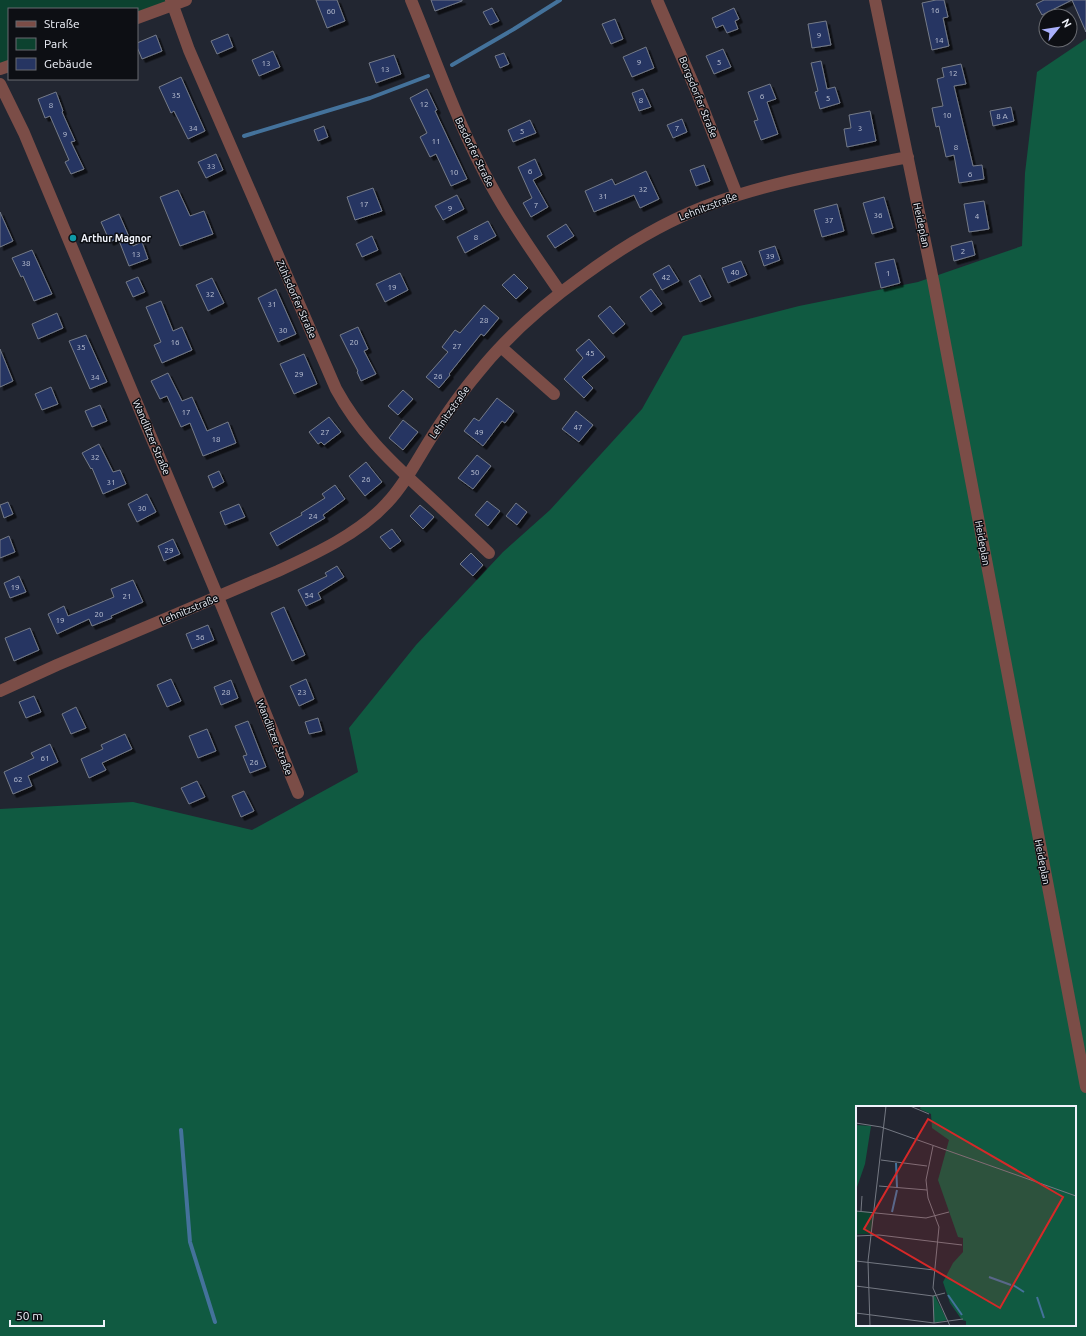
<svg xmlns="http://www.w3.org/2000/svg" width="1086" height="1336" font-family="Ubuntu,sans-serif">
  <defs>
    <filter id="shadow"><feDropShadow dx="3.5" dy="3.5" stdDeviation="0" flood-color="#0009"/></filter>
  </defs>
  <rect width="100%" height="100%" fill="#222631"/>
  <path fill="#0c422f" d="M0,0H170L137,18V9H9V65L0,69Z"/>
  <path fill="#105a41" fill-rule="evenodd" d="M1086,39V1336H0V809L133,802L252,830L358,772L349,728L416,645L503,552L550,510L642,409L683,336L799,306L918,282L1022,246L1025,173L1037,72ZM857,1107H1075V1325H857Z"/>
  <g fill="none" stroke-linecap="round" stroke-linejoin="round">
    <path stroke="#44729b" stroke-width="4" d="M452,65L514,29L560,0
      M244,136L370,98L428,76
      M181,1130L190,1242L215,1322"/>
  </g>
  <path fill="#263562" stroke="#757b88" filter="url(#shadow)" d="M316,0H337L345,21L327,28Z
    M431,0H462V1L435,11Z
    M936,0H944L948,17L943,18L949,46L932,50L922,3Z
    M1044,0H1086V32L1072,0L1042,15L1036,4Z
    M492,8L499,21L490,25L483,12Z
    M734,8L739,19L735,21L738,29L727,33L723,25L716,28L712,18Z
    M615,19L623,39L611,44L602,24Z
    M826,21L831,45L812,48L808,24Z
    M228,34L233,47L217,54L211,41Z
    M156,35L162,51L142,59L137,47V43Z
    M646,47L654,68L632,77L623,57Z
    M723,49L731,67L714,74L706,56Z
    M273,51L280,67L259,76L252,60Z
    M504,53L509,64L500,68L495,56Z
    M394,55L401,74L376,83L369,63Z
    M821,61L827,89L835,87L840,103L820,109L815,92L818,91L811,63Z
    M961,64L966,84L954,86L973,166L982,165L984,179L959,183L954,155L946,157L939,126L936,127L932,108L943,106L937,79L944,77L942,68Z
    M181,77L205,131L188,139L174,111L171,113L159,87Z
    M770,84L776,99L767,102L778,134L761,140L754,121L758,120L748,92Z
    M427,89L437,110L435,111L467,179L451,186L436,154L430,157L420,137L427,133L410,98Z
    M643,89L651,107L639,111L632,93Z
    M56,92L63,111L62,112L75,141L71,142L84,169L71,174L65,162L69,160L50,116L45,118L38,99Z
    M1011,107L1014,121L993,126L990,111Z
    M870,111L876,141L847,147L844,129L851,128L849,115Z
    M682,119L687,132L673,138L667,125Z
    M530,120L536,133L513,142L508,130Z
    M324,126L328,137L318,141L314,130Z
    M216,154L223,170L206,178L198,162Z
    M535,159L542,175L533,180L548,207L531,217L523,203L532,198L518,167Z
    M704,165L710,181L696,186L690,170Z
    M646,171L659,199L640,208L634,195L594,212L585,191L612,179L615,185Z
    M373,188L382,211L355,220L347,197Z
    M178,190L190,216L204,211L213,234L180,246L160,197Z
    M457,195L464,209L443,220L435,206Z
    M884,197L893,228L872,234L863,203Z
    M984,201L989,229L969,232L964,204Z
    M837,204L844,231L822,237L814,210Z
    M0,212L13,241L0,247Z
    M119,214L133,246L142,242L148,259L129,266L118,238L110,242L101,222Z
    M488,221L496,236L465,253L457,237Z
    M566,224L574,236L555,248L547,236Z
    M372,236L378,250L362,257L356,244Z
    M972,241L975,255L954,261L951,246Z
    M775,246L780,260L764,266L759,251Z
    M32,250L52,294L34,301L23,276L21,277L12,258Z
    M894,259L900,283L881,288L875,263Z
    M741,261L747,275L728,283L722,268Z
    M669,265L679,281L662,290L653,274Z
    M400,273L408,290L385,302L376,284Z
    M514,274L528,288L516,299L502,285Z
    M700,275L711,297L700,302L689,281Z
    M138,277L145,292L133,297L126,282Z
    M212,278L224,303L208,311L196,285Z
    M276,289L296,334L278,342L258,298Z
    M651,289L662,304L651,312L640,297Z
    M161,301L173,331L182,327L192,350L162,363L154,345L161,342L146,307Z
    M484,305L499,318L484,336L481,334L449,374L450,375L439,388L426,377L448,352L442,347L455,330L460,333Z
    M610,306L625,324L613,334L598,316Z
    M57,313L63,328L38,339L32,324Z
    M358,327L368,349L364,351L376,374L361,381L357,372L358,371L340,335Z
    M86,335L107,382L90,389L69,341Z
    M589,339L605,357L582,377L593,388L584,398L564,379L583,358L576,350Z
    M0,349L13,381L0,387Z
    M304,354L317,384L294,394L280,364Z
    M168,373L182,401L192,397L207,431L228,422L236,443L203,456L190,423L181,427L167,396L160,399L151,381Z
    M51,387L58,404L42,410L35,394Z
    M403,390L413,399L398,415L388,406Z
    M497,398L514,411L505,423L502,421L483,446L464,431L474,418L479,421Z
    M100,405L107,421L92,427L85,411Z
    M576,411L593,425L579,442L562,429Z
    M329,417L341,432L324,445L321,442L318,444L309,432Z
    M403,420L418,432L403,450L389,438Z
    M99,444L113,472L120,470L126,484L103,494L92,468L91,469L82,453Z
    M477,455L491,466L473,489L458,478Z
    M366,462L382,482L365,496L349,476Z
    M219,471L224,482L213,488L208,476Z
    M335,485L345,499L323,515L325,518L277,546L270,533L302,515L301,513L325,498L322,494Z
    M147,494L156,512L137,522L128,504Z
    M487,501L500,511L488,526L475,515Z
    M8,502L13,514L4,518L0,505Z
    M516,503L527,512L517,525L506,516Z
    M239,504L245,517L225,525L220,512Z
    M420,505L434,517L423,529L410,516Z
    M392,529L401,541L390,549L380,537Z
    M9,536L15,552L0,558V540Z
    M173,539L180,554L164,561L158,546Z
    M471,553L483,565L473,576L460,564Z
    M337,566L344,577L318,593L321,599L306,606L298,590L327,576L325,573Z
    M19,576L26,592L10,598L4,583Z
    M133,580L143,602L111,616L112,618L92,626L89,619L57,634L48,614L64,606L68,616L114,597L111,589Z
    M284,607L305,655L292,661L271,613Z
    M208,625L214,640L192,649L186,634Z
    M30,628L39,650L14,661L5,638Z
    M171,679L181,701L167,707L157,685Z
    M306,679L314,699L299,706L290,686Z
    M231,680L238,698L221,705L214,687Z
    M34,696L41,712L26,718L19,702Z
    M76,707L86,728L71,734L62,714Z
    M318,718L322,731L309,734L305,722Z
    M248,721L266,767L250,773L243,756L247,755L235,726Z
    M207,729L216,751L198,758L189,736Z
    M125,734L132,749L102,763L106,770L89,778L81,759L103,749L101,745Z
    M50,744L58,762L28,776L32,786L13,794L4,772L34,758L31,753Z
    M197,781L205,797L189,804L181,788Z
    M244,791L254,811L241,817L232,796Z"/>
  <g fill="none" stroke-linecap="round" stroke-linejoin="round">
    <path stroke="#7b4d47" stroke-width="12" d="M171,0L189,50L336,389C359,431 388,459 423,491C445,511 467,532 489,553
      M411,0C437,63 459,128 492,187C512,224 537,258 560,292
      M657,0L696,90L737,195
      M875,0L933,280L1086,1087
      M137,18L186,0
      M0,69L9,66
      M0,84L24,133L218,597L298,793
      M501,347L554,394
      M0,691L57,665L278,571C315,554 360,533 387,503C405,484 417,460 431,438C445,416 460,394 477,374C507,336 544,304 583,276C625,245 668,219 717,202C778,180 844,170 908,157"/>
  </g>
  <circle fill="#0f9aa8" stroke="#0d0f14" stroke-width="1.5" cx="73" cy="238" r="4"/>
  <g text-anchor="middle" stroke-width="3" stroke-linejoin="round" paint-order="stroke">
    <g font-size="8" fill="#bec4d5">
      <text x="935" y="13">16</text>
      <text x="331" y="14">60</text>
      <text x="819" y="38">9</text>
      <text x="939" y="43">14</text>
      <text x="639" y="65">9</text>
      <text x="719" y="65">5</text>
      <text x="266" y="66">13</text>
      <text x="385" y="72">13</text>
      <text x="953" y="76">12</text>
      <text x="176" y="98">35</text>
      <text x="762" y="99">6</text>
      <text x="828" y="101">5</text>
      <text x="641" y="103">8</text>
      <text x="424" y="107">12</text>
      <text x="51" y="108">8</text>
      <text x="947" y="118">10</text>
      <text x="1002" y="119">8 A</text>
      <text x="193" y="131">34</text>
      <text x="677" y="131">7</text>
      <text x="860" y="131">3</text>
      <text x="522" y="134">5</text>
      <text x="65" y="137">9</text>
      <text x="436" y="144">11</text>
      <text x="956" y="150">8</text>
      <text x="211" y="169">33</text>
      <text x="530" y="174">6</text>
      <text x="454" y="175">10</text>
      <text x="970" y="177">6</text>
      <text x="643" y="192">32</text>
      <text x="603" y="199">31</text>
      <text x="364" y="207">17</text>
      <text x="536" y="208">7</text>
      <text x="450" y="211">9</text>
      <text x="878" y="218">36</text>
      <text x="977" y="219">4</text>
      <text x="829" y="223">37</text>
      <text x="476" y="240">8</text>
      <text x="963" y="254">2</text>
      <text x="136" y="257">13</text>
      <text x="770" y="259">39</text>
      <text x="26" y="266">38</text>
      <text x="735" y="275">40</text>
      <text x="888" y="276">1</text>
      <text x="666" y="280">42</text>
      <text x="392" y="290">19</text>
      <text x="210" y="297">32</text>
      <text x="272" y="307">31</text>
      <text x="484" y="323">28</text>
      <text x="283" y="333">30</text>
      <text x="175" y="345">16</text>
      <text x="354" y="345">20</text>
      <text x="457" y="349">27</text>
      <text x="81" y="350">35</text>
      <text x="590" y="356">45</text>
      <text x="299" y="377">29</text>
      <text x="438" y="379">26</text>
      <text x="95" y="380">34</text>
      <text x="186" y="415">17</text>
      <text x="578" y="430">47</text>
      <text x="325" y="435">27</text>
      <text x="479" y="435">49</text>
      <text x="216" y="442">18</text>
      <text x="95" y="460">32</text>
      <text x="475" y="475">50</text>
      <text x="366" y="482">26</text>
      <text x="111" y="485">31</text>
      <text x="142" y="511">30</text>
      <text x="313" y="519">24</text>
      <text x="169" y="553">29</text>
      <text x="15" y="590">19</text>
      <text x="309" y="598">54</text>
      <text x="127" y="599">21</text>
      <text x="99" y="617">20</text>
      <text x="60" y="623">19</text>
      <text x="200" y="640">56</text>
      <text x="226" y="695">28</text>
      <text x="302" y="695">23</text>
      <text x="45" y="761">61</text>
      <text x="254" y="765">26</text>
      <text x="18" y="782">62</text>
    </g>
    <g font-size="10" fill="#f0f3fb" stroke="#0d0f14">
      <text transform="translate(699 97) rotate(68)" y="4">Borgsdorfer Straße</text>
      <text transform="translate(475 152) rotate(64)" y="4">Basdorfer Straße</text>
      <text transform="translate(708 206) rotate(-21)" y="4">Lehnitzstraße</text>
      <text transform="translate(922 225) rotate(78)" y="4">Heideplan</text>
      <text transform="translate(297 299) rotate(66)" y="4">Zühlsdorfer Straße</text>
      <text transform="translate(449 412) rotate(-55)" y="4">Lehnitzstraße</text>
      <text transform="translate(152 437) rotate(67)" y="4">Wandlitzer Straße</text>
      <text transform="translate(983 543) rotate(80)" y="4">Heideplan</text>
      <text transform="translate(189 609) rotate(-23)" y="4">Lehnitzstraße</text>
      <text transform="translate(275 737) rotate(68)" y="4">Wandlitzer Straße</text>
      <text transform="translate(1043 862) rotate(79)" y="4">Heideplan</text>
    </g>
    <g font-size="10" font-weight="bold" fill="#f0f3fb" stroke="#0d0f14" text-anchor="start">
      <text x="81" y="242">Arthur Magnor</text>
    </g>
  </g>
  <g transform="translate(856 1106)">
    <rect width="220" height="220" fill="#222631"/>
    <path d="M0,105L19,106L15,128H0Z" fill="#0c422f"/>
    <path d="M65,0H220V220H110V215L106,214L94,197L87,176L97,157L107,146V132L102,131L82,74L93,34L76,22L75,8L64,3ZM0,19L15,20L9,58L0,84ZM77,190H79L91,214L78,217Z" fill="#105a41"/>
    <path fill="none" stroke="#44729b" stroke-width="2" d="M40,57L41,81M36,106L41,84M133,171L155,179M157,179L168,186M92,189L106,209M181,191L188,212"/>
    <path fill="none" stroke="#747882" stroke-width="1" d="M54,0L73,8M0,17L25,21L220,90M77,40L70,74L72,92L83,121L77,182L94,220M25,54L71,60M23,80L71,84M0,105L70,112L93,106M5,105L6,90M0,130L23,129L106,139M0,155L78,164M0,180L77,190L89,187M77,190L78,217M0,207L78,217L107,213M14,220L12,155L30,0"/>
    <path fill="#d62828" fill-opacity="0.15" stroke="#d62828" stroke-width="2" d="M72,13L207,91L144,202L8,123Z"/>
    <rect width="220" height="220" fill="none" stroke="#f0f3fb" stroke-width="2"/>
  </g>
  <rect x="8" y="8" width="130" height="72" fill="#0d0f14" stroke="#686a70"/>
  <rect x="16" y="21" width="20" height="6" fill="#7b4d47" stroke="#686a70"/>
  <text x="44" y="28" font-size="12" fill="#f0f3fb">Straße</text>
  <rect x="16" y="38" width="20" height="12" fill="#0c422f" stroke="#686a70"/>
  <text x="44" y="48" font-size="12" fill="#f0f3fb">Park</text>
  <rect x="16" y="58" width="20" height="12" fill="#263562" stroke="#686a70"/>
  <text x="44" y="68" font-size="12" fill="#f0f3fb">Gebäude</text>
  <g transform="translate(1058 28) rotate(60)"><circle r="19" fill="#0d0f14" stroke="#686a70"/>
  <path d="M0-3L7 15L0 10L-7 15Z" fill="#a9b0fc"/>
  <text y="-6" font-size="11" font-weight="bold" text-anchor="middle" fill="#f0f3fb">N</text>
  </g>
  <path d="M10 1320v6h94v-6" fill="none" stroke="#f0f3fb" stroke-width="2"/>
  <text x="16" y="1320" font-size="12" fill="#f0f3fb" stroke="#0d0f14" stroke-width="3" paint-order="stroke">50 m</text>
</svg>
